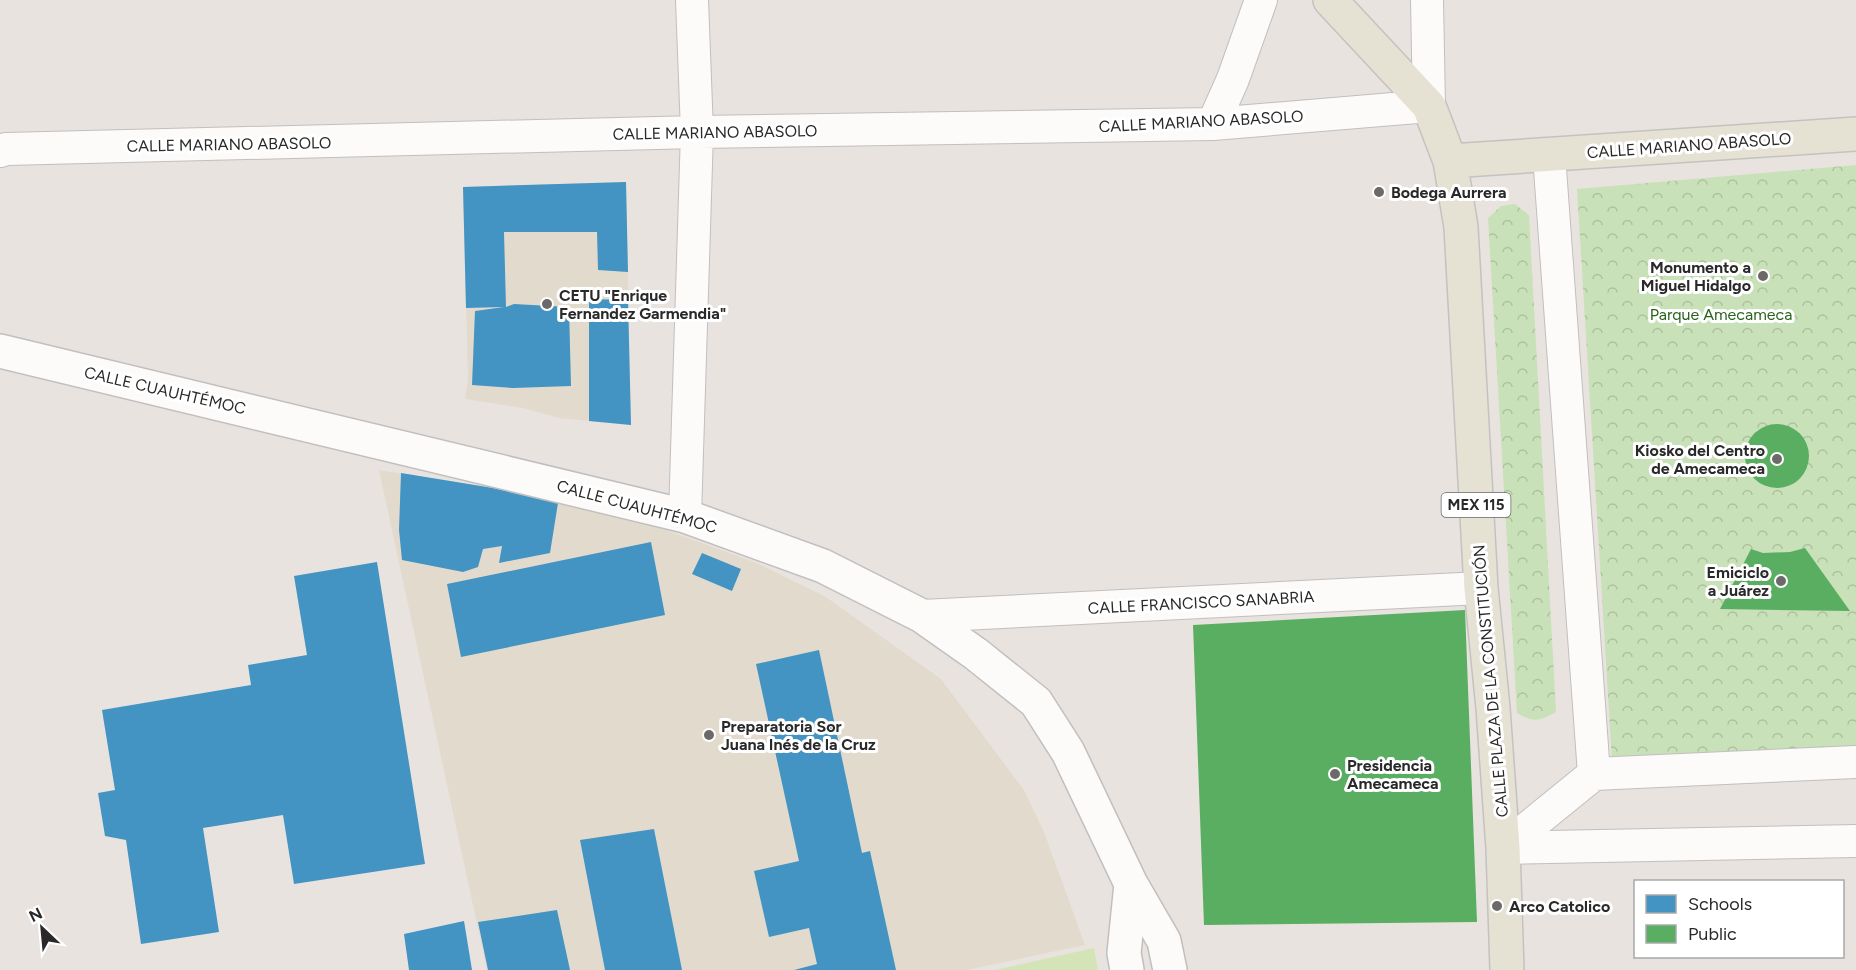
<svg xmlns="http://www.w3.org/2000/svg" width="1856" height="970" font-family="Figtree,sans-serif">
  <defs>
    <pattern id="park-crowns" width="20" height="18" patternUnits="userSpaceOnUse" patternTransform="scale(1.5)"><rect width="20" height="18" fill="#c9e1b8"/><path d="M2 6a3 3 0 1 1 6 0M12 15a3 3 0 1 1 6 0" fill="none" stroke="#adc19e"/></pattern>
  </defs>
  <rect width="100%" height="100%" fill="#e8e3de"/>
  <path fill="#e2dbcd" d="M626,182L631,425L559,418L523,408L465,399L468,379L463,187Z
    M379,470L493,488L666,530L757,563L826,597L941,679L1024,790L1044,832L1085,945L967,970H487Z"/>
  <path fill="url(#park-crowns)" d="M1856,165V750L1612,761L1577,189Z
    M1515,204L1529,215L1556,712C1540,721 1534,723 1517,713L1488,218L1501,206Z"/>
  <path fill="#d3e5b6" d="M1094,948L1098,970H995Z"/>
  <path fill="#4393c3" d="M626,182L628,272L598,270L597,232H504L506,307L514,304L569,307L571,386L513,388L472,385L475,311L504,307L466,308L463,187Z
    M589,299L628,300L631,425L589,421Z
    M401,473L493,488L558,503L550,553L499,563L502,546L483,549L478,567L463,572L402,560L399,530Z
    M651,542L665,615L461,657L447,584Z
    M702,553L741,569L732,591L692,574Z
    M377,562L425,864L294,884L283,815L203,828L219,932L141,944L126,840L105,836L98,793L115,790L102,710L251,685L248,665L307,655L294,576Z
    M819,650L862,853L870,851L896,970H794L817,964L809,928L769,937L754,871L799,861L756,664Z
    M654,829L682,970H605L580,840Z
    M557,910L570,970H488L478,922Z
    M464,921L472,970H409L404,934Z"/>
  <path fill="#5aae61" d="M1745 456a32 32 0 1 1 64 0a32 32 0 1 1-64 0Z
    M1805,548L1850,611L1720,609L1751,549L1763,553L1790,552Z
    M1465,610L1477,922L1204,925L1193,625Z"/>
  <g fill="none" stroke-linecap="round" stroke-linejoin="round">
    <defs>
      <path id="street" d="M1213,124L1233,79L1261,0
        M0,151L6,149L697,132L1213,124L1429,106L1427,0
        M1549,155L1594,774
        M685,516L697,132L692,0
        M922,616L1481,588
        M1503,848L1594,774L1856,762
        M1503,848L1856,841"/>
      <path id="secondary" d="M0,351L685,516L823,566L922,616L976,654L1036,702L1068,752L1131,884L1164,941L1170,970
        M1127,970L1124,953L1131,884"/>
      <path id="primary" d="M1330,0L1429,106L1450,161L1461,227L1481,588L1493,708L1503,848L1507,970
        M1450,161L1856,134"/>
    </defs>
    <use href="#street" stroke="#c1bfbf" stroke-width="34"/>
    <use href="#secondary" stroke="#c1bfbf" stroke-width="36"/>
    <use href="#primary" stroke="#c4c2c0" stroke-width="36"/>
    <use href="#street" stroke="#fcfbfa" stroke-width="32"/>
    <use href="#secondary" stroke="#fcfbfa" stroke-width="33"/>
    <use href="#primary" stroke="#e5e1d3" stroke-width="33"/>
  </g>
  <g fill="#6c6a68" stroke="#fff" stroke-width="2">
    <circle cx="1379" cy="192" r="6"/>
    <circle cx="1763" cy="276" r="6"/>
    <circle cx="547" cy="304" r="6"/>
    <circle cx="1777" cy="459" r="6"/>
    <circle cx="1781" cy="581" r="6"/>
    <circle cx="709" cy="735" r="6"/>
    <circle cx="1335" cy="774" r="6"/>
    <circle cx="1497" cy="906" r="6"/>
  </g>
  <g text-anchor="middle" stroke-width="6" stroke-linejoin="round" paint-order="stroke">
    <rect fill="#fff" stroke="#696969" stroke-width="1.5" x="1441.5" y="493" width="69" height="24" rx="4.5"/>
    <g font-size="15" font-weight="bold" fill="#292929">
      <text x="1476" y="510">MEX 115</text>
    </g>
    <g font-size="16" fill="#292929" stroke="#fff">
      <text transform="translate(1201 121) rotate(-3)" y="6">CALLE MARIANO ABASOLO</text>
      <text transform="translate(715 132) rotate(-1)" y="6">CALLE MARIANO ABASOLO</text>
      <text transform="translate(229 144) rotate(-1)" y="6">CALLE MARIANO ABASOLO</text>
      <text transform="translate(1689 145) rotate(-4)" y="6">CALLE MARIANO ABASOLO</text>
      <text transform="translate(165 390) rotate(13)" y="6">CALLE CUAUHTÉMOC</text>
      <text transform="translate(637 506) rotate(15)" y="6">CALLE CUAUHTÉMOC</text>
      <text transform="translate(1201 602) rotate(-3)" y="6">CALLE FRANCISCO SANABRIA</text>
      <text transform="translate(1490 681) rotate(-95)" y="6">CALLE PLAZA DE LA CONSTITUCIÓN</text>
    </g>
    <g font-size="16" font-weight="bold" fill="#292929" stroke="#fff" text-anchor="start">
      <text x="1391" y="198">Bodega Aurrera</text>
      <text x="1751" y="273" text-anchor="end">Monumento a<tspan x="1751" dy="18">Miguel Hidalgo</tspan></text>
      <text x="559" y="301">CETU "Enrique<tspan x="559" dy="18">Fernandez Garmendia"</tspan></text>
      <text x="1765" y="456" text-anchor="end">Kiosko del Centro<tspan x="1765" dy="18">de Amecameca</tspan></text>
      <text x="1769" y="578" text-anchor="end">Emiciclo<tspan x="1769" dy="18">a Juárez</tspan></text>
      <text x="721" y="732">Preparatoria Sor<tspan x="721" dy="18">Juana Inés de la Cruz</tspan></text>
      <text x="1347" y="771">Presidencia<tspan x="1347" dy="18">Amecameca</tspan></text>
      <text x="1509" y="912">Arco Catolico</text>
    </g>
    <g font-size="16" fill="#29631c" stroke="#fff">
      <text x="1721" y="320">Parque Amecameca</text>
    </g>
  </g>
  <rect x="1634" y="880" width="210" height="78" fill="#ffffff" stroke="#a9a9a9" stroke-width="1.5"/>
  <rect x="1646" y="895" width="30" height="18" fill="#4393c3" stroke="#a9a9a9" stroke-width="1.5"/>
  <text x="1688" y="910" font-size="18" fill="#292929">Schools</text>
  <rect x="1646" y="925" width="30" height="18" fill="#5aae61" stroke="#a9a9a9" stroke-width="1.5"/>
  <text x="1688" y="940" font-size="18" fill="#292929">Public</text>
  <g transform="translate(42 928) rotate(334)" stroke="#ffffff" stroke-width="4.5" paint-order="stroke">
  <path d="M0-4.5L10 22L0 15L-10 22Z" fill="#292929"/>
  <text y="-9" font-size="16" font-weight="bold" text-anchor="middle" fill="#292929">N</text>
  </g>
</svg>
